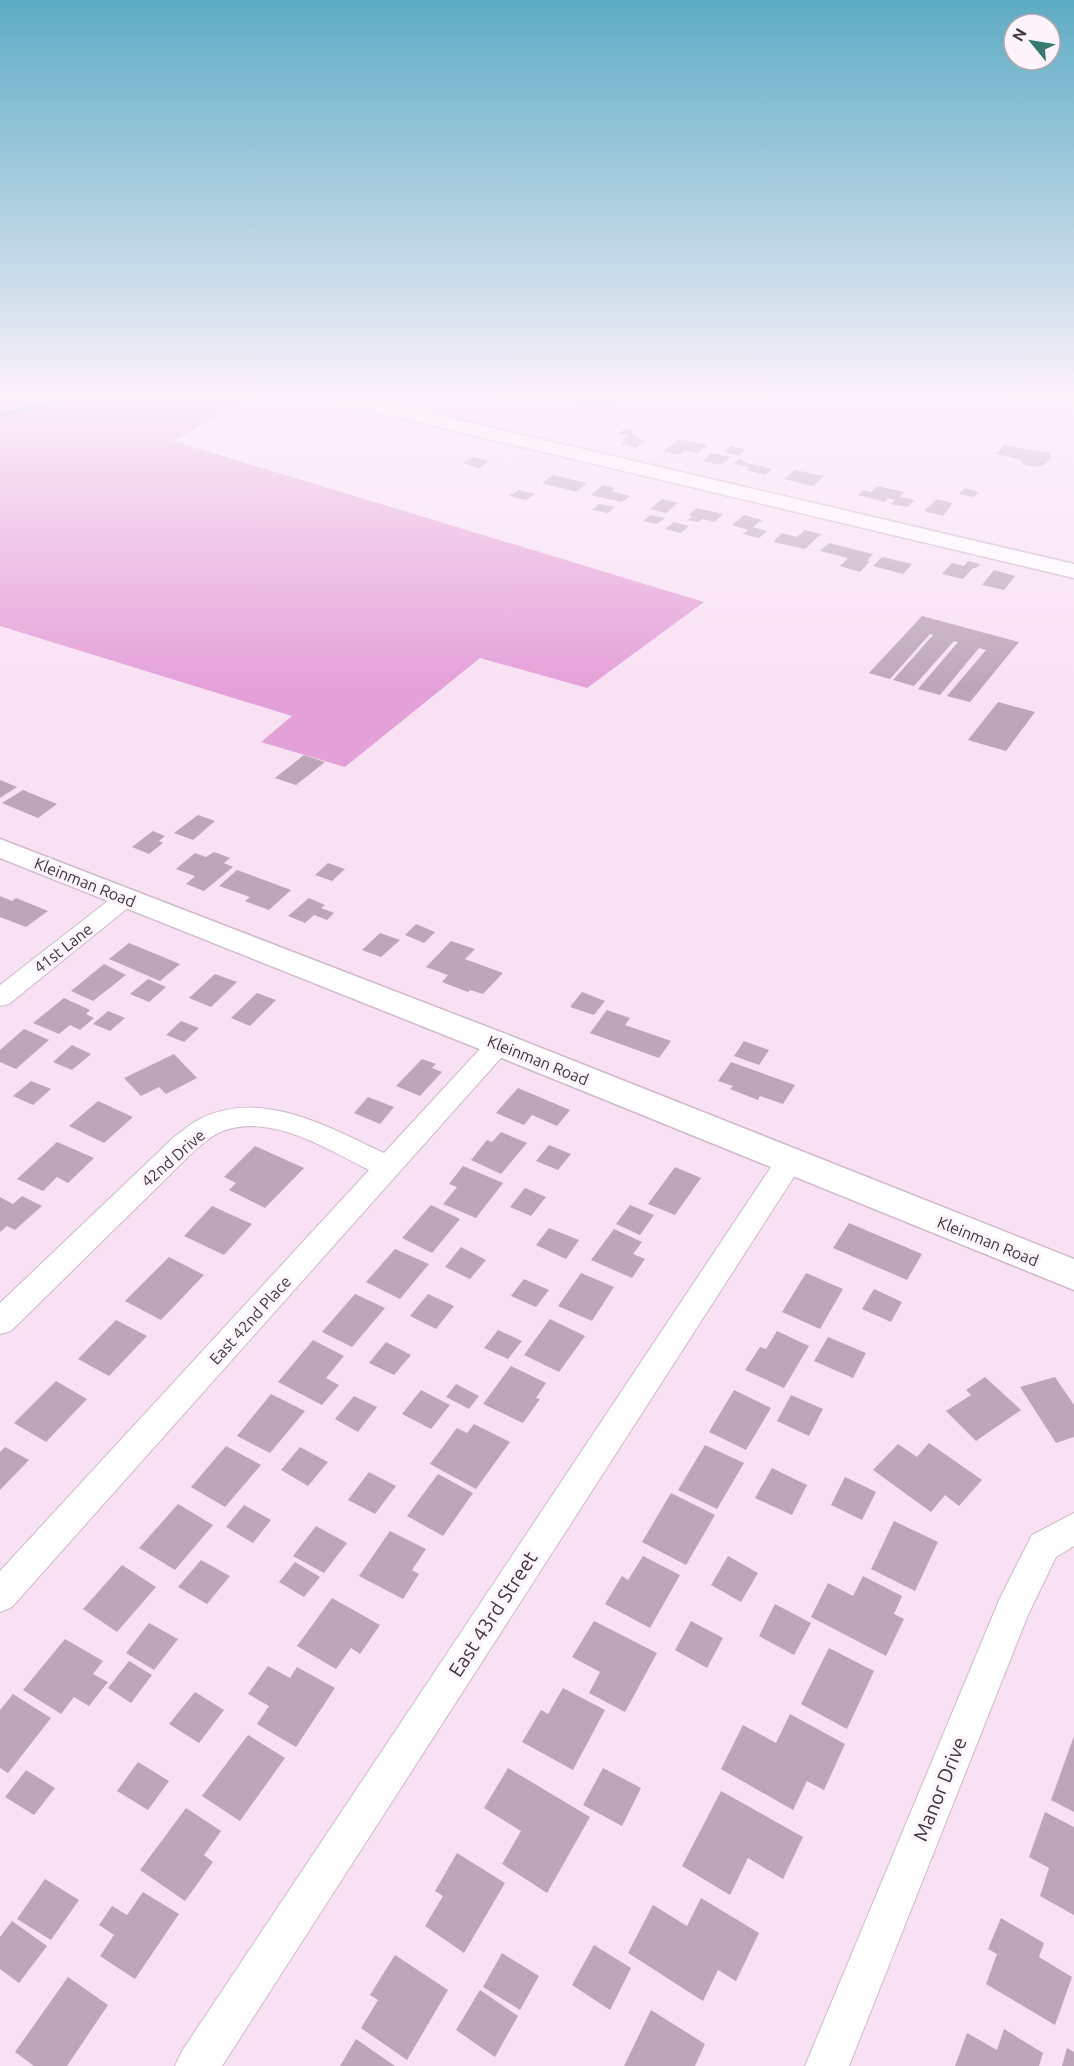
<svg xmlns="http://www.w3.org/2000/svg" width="1074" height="2066" font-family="Ubuntu,sans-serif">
  <rect width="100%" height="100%" fill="#f9e1f4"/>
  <path fill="#e4a1d8" d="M0,397H251L173,441L704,602L587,688L480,658L345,767L261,742L292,716L0,626Z"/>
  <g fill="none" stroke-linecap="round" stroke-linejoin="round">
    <path stroke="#2da08f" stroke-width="4.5" d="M0,415L76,397"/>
  </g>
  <path fill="#bda6b8" d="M557,397H647V398L634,400L636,402L589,407L560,401Z
    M624,429L635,431L631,434L638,436L635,438L646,440L636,448L621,444L626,441L622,440L628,436L618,434Z
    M680,439L707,445L698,453L685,450L679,455L664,451Z
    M1004,445L1049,453L1051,458L1045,465L1035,467L1024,465L1021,460L996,454Z
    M731,446L745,449L739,456L724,452Z
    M712,453L731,457L721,465L702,461Z
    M472,457L489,461L479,468L462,463Z
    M739,459L745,461L743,462L772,469L766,475L746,470L749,467L734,464Z
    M795,470L824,476L813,486L784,479Z
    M553,475L587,483L576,492L542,483Z
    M603,485L615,488L611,491L630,496L622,502L591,495Z
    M877,486L904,492L900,497L915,500L907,507L891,504L895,500L888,498L885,502L858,495L863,490L871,492Z
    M964,488L979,492L974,497L959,494Z
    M519,490L535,494L526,500L509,496Z
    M662,499L678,503L666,513L650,509Z
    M937,499L953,503L943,516L924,511Z
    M599,504L615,507L608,513L592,510Z
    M697,508L723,514L715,522L703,519L698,522L688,520L692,516L688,515Z
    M651,515L665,518L657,524L643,521Z
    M744,515L762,520L753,527L767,531L759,538L743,534L748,530L732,525Z
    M674,522L689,526L681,533L665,529Z
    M805,530L821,534L805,549L773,542L782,533L797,537Z
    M829,543L873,554L867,561H870L860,572L840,566L848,558L820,551Z
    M882,557L912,564L903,574L873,566Z
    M968,561L980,564L976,568H973L963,579L942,574L952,563L964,566Z
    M994,570L1015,576L1004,590L982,585Z
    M922,616L1019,642L970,702L947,696L986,650L979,648L940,695L918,689L958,642L954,641L914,686L893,680L933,635L930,634L890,679L869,673Z
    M998,702L1035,712L1006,751L968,740Z
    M304,755L325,762L296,785L275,778Z
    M0,780L17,787L0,798Z
    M23,790L57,804L38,818L2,803Z
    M198,815L215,821L193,840L174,833Z
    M153,831L165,836L159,841L163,843L149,854L132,847Z
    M214,852L230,858L224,863L233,867L204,891L186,884L195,876L176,869L195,853L206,857Z
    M328,863L345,869L332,881L315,875Z
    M237,870L291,890L269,910L245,901L250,897L219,886Z
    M0,896L12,901L16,898L48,911L26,927L0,917Z
    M309,898L325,905L321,908L334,913L327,920L314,915L305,923L288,916Z
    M416,924L435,932L424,943L405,935Z
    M380,933L400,940L381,957L362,950Z
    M451,941L475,949L465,959L503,973L483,994L470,990L468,992L442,982L448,975L426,967Z
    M129,943L180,964L160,981L109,959Z
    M104,964L126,975L93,1001L71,991Z
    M215,974L237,982L211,1007L189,998Z
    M148,979L166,987L149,1002L130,994Z
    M582,992L605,1001L594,1015L570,1007Z
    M257,993L276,1000L250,1026L231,1018Z
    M64,998L90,1010L86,1014L94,1018L80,1030L70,1025L59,1034L33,1023Z
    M607,1010L630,1018L625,1025L671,1041L659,1058L590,1033Z
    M108,1011L125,1018L110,1031L93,1024Z
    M181,1021L199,1028L184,1042L166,1035Z
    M24,1029L49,1040L16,1069L0,1062V1050Z
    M744,1041L769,1050L759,1065L734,1056Z
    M72,1045L91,1054L72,1070L53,1062Z
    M174,1054L197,1078L166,1094L159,1087L141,1096L124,1078Z
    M422,1059L436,1064L432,1068L442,1072L420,1096L396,1086Z
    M731,1062L795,1085L783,1104L760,1096L758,1100L730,1089L733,1086L718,1081Z
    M31,1081L51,1089L33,1105L13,1096Z
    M518,1088L570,1110L557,1126L532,1115L524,1125L496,1113Z
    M368,1097L394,1107L380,1124L354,1113Z
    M98,1101L133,1117L104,1143L69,1126Z
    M501,1132L527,1143L501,1174L471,1160L487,1140L492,1142Z
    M57,1142L94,1158L68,1183L57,1177L43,1191L17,1179Z
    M549,1145L571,1154L558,1170L536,1161Z
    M255,1146L304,1168L265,1208L229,1190L236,1183L224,1177Z
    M463,1166L503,1183L476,1218L443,1204L457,1187L449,1184Z
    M675,1167L701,1178L675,1215L648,1204Z
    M525,1188L546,1197L531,1216L510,1207Z
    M22,1196L42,1206L15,1230L7,1226L0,1232V1197L13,1204Z
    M431,1205L460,1219L432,1253L402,1238Z
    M630,1205L654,1215L640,1235L616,1224Z
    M212,1206L252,1224L224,1255L184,1236Z
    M849,1223L922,1254L907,1280L833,1248Z
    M549,1228L579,1240L566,1259L536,1245Z
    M614,1229L642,1242L633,1254L645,1259L632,1278L591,1260Z
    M461,1247L486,1260L470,1279L445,1267Z
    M395,1249L429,1264L400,1299L366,1282Z
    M169,1257L204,1275L161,1320L125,1301Z
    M581,1273L614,1287L592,1321L558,1306Z
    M806,1273L843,1289L820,1329L782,1312Z
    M524,1279L549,1290L536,1307L511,1296Z
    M874,1289L902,1302L891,1322L862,1309Z
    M355,1294L385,1308L352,1347L322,1332Z
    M428,1294L454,1306L436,1329L410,1316Z
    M550,1319L585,1336L559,1372L524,1355Z
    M116,1320L147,1336L109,1376L78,1359Z
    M498,1330L522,1341L508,1359L484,1348Z
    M777,1331L809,1346L784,1388L745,1370L760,1347L766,1349Z
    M828,1337L866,1353L853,1378L814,1361Z
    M313,1340L344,1356L326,1378L339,1385L322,1405L278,1382Z
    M386,1342L411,1355L394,1375L369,1363Z
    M511,1366L546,1383L536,1398L540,1399L523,1423L483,1404Z
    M985,1377L1021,1410L976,1441L946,1411L971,1395L966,1390Z
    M1055,1377L1074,1405V1437L1056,1443L1020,1387Z
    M56,1381L87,1399L46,1442L14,1423Z
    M456,1384L479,1396L469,1409L446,1397Z
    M421,1390L450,1405L431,1429L402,1414Z
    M734,1390L771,1408L746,1450L709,1432Z
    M271,1394L305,1411L270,1453L237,1436Z
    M791,1395L823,1409L809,1436L777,1421Z
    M354,1396L377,1407L358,1432L335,1419Z
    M474,1424L510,1442L476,1489L430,1464L457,1428L467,1433Z
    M929,1443L982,1480L959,1506L945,1495L931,1512L873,1470L898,1444L917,1457Z
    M705,1445L744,1463L717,1509L678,1490Z
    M226,1446L261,1465L225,1507L191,1487Z
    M5,1447L29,1460L0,1490V1452Z
    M300,1447L328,1462L308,1486L281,1470Z
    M772,1468L807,1485L792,1515L755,1498Z
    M369,1472L396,1486L375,1514L348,1500Z
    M438,1474L473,1493L443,1536L407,1516Z
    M845,1477L876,1492L862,1520L831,1505Z
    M671,1493L715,1515L686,1565L642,1542Z
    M178,1504L213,1525L175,1570L139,1548Z
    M244,1505L271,1520L253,1543L226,1527Z
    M894,1521L938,1542L915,1591L871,1569Z
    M316,1526L347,1543L324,1573L293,1556Z
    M390,1531L426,1549L412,1570L419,1574L403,1599L359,1576Z
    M643,1556L680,1575L650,1628L605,1604L622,1576L628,1580Z
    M728,1556L758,1573L741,1602L711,1585Z
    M201,1560L230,1576L207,1604L178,1587Z
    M295,1562L320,1577L304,1597L279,1582Z
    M122,1565L156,1587L117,1632L83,1609Z
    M863,1576L902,1596L894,1614L904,1619L886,1656L811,1617L828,1583L853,1596Z
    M332,1598L380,1625L360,1654L351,1648L336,1669L297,1646Z
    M775,1604L811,1623L794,1655L759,1636Z
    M594,1621L657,1653L625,1712L589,1693L600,1672L572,1657Z
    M691,1621L723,1638L707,1668L675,1650Z
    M149,1623L178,1639L154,1670L126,1653Z
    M65,1639L103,1661L93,1674L108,1682L89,1706L74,1697L61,1714L23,1690Z
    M829,1648L874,1671L847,1729L801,1704Z
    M129,1661L152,1675L131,1703L108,1688Z
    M268,1666L290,1678L297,1667L335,1688L296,1747L257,1724L269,1706L248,1694Z
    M563,1688L605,1710L573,1770L522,1742L541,1710L548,1714Z
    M195,1692L224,1710L199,1743L169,1724Z
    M13,1694L51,1718L8,1773L0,1768V1710Z
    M790,1714L845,1744L824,1790L807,1781L793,1810L721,1769L743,1725L776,1743Z
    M248,1735L285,1758L240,1821L202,1796Z
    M1074,1736V1812L1051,1800Z
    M138,1762L169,1781L148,1810L117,1791Z
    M508,1768L590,1817L547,1893L502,1864L521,1831L484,1808Z
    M603,1768L641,1788L622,1826L583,1805Z
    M26,1770L55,1788L34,1815L5,1797Z
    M721,1791L803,1837L783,1879L748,1858L730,1895L682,1866Z
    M186,1808L221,1831L204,1855L213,1862L185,1901L140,1870Z
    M1045,1812L1074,1827V1915L1040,1896L1049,1868L1029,1857Z
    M457,1853L505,1883L464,1953L425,1926L443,1896L435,1891Z
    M45,1879L79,1900L51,1940L17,1919Z
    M143,1892L179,1914L135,1979L100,1956L114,1935L99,1925L112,1906L127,1915Z
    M701,1898L759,1933L736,1981L718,1970L703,2001L628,1953L653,1905L687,1926Z
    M1001,1918L1044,1943L1039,1957L1072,1977L1055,2025L986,1984L997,1954L988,1949Z
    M12,1921L47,1946L19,1983L0,1969V1937Z
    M594,1945L631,1968L610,2010L572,1985Z
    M502,1953L539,1976L520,2010L483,1987Z
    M395,1955L448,1990L407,2060L361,2028L378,2000L370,1995Z
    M68,1977L108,2005L67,2066H34L15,2052Z
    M480,1990L518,2016L495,2057L456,2030Z
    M651,2010L705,2044L695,2066H624Z
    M1004,2029L1043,2053L1039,2066H955L967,2033L997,2050Z
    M356,2039L395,2066H340Z
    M1067,2048L1074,2052V2066H1062Z"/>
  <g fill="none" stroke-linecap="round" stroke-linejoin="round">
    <defs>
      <path id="street" d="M126,891L134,893L138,898L134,903L9,1004L0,1006V985L118,893Z
        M499,1035L508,1038L512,1044L508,1050L12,1607L0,1612V1571L369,1170C327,1149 272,1113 223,1131C212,1135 202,1144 193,1152L11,1331L0,1334V1303L173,1138C182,1131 190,1124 200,1119C261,1088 329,1127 384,1153L490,1038Z
        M789,1152L799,1155L803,1162L799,1169L222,2066H175L182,2051L779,1155Z
        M1074,1513V1546L1056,1557L1028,1615L849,2066H805L1000,1598L1032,1535Z"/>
      <path id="secondary" d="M328,397H361L1074,564V578L338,403L331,401Z
        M0,839L511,1036L1074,1259V1290L487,1052L0,858Z"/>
    </defs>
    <use href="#street" stroke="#d0b9cb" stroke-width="2"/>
    <use href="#secondary" stroke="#d0b9cb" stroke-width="3"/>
    <use href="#street" fill="#fff" fill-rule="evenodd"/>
    <use href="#secondary" fill="#fff" fill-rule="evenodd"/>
  </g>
  <linearGradient id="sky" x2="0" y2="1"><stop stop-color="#5dacc4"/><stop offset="0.58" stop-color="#fcf2fa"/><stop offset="1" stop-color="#fcf2fa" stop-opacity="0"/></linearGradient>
  <rect width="1074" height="686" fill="url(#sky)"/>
  <g text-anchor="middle" stroke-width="6" stroke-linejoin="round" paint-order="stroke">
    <g font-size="16" fill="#3e353d" stroke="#fdf3fb">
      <text transform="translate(85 882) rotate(22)" y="6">Kleinman Road</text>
      <text transform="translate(63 948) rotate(-38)" y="6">41st Lane</text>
      <text transform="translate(538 1060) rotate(22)" y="6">Kleinman Road</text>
      <text transform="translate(173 1158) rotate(-41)" y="6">42nd Drive</text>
      <text transform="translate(988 1241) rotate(22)" y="6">Kleinman Road</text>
      <text transform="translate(250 1320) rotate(-48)" y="6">East 42nd Place</text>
    </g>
    <g font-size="20" fill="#3e353d" stroke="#fdf3fb">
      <text transform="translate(493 1614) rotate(-57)" y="7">East 43rd Street</text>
      <text transform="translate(940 1789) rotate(-68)" y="7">Manor Drive</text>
    </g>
  </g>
  <g transform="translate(1032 42) rotate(300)"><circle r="28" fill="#fdf3fb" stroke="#b1a7af" stroke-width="1.5"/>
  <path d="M0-4.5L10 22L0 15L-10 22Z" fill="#357a6f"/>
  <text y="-9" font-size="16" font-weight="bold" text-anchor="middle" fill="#3e353d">N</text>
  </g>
</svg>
